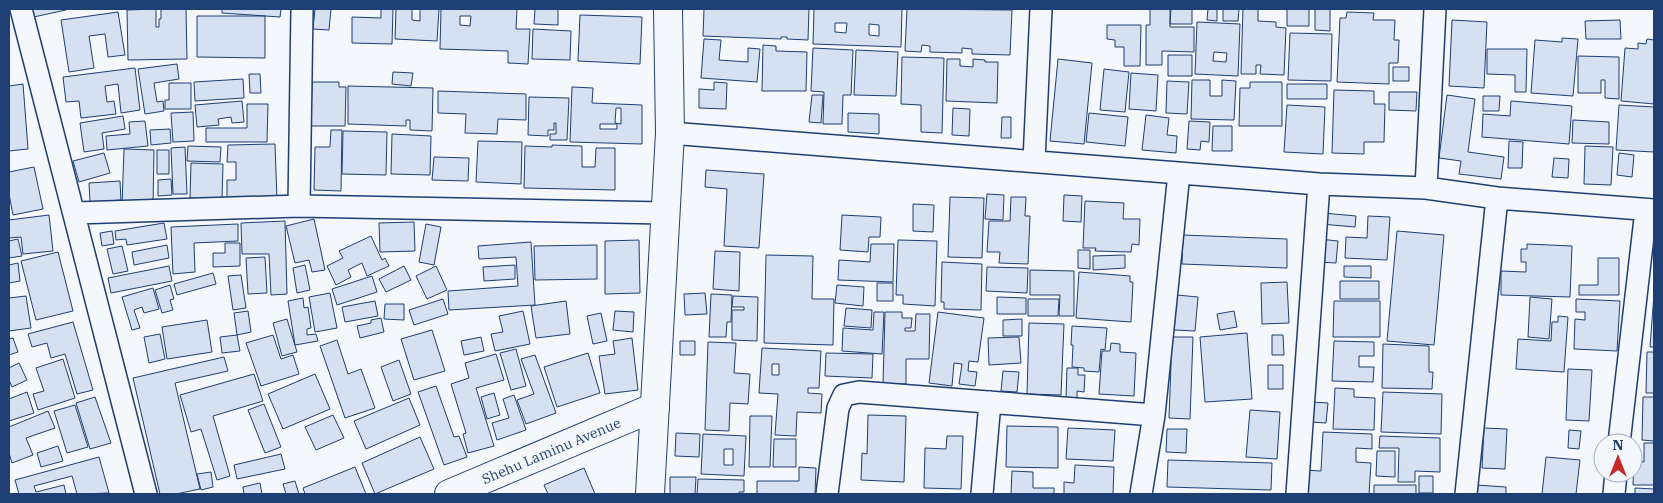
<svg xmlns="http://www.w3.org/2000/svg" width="1663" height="503" font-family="'IBM Plex Serif',serif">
  <rect width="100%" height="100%" fill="#f4f7fb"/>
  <path fill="#d5e0f0" stroke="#1d3f73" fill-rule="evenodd" d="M27,9H66V10L29,18Z
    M156,9V27H159V19H161V9H186L187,59L128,60L127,10Z
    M222,9H281L280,17L222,13Z
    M315,9H331L329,30L313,29Z
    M381,9H393L392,44L352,43V17L381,18Z
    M396,9H412V20L420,21V9H439L437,41L395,39Z
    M441,9H517L516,29H530L528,64L508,63V51L440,49ZM460,16H471L470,26L460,25Z
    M535,9H558V25L534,24Z
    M704,9H809L808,40L787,39V37H781V39L703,36Z
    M814,9H902L901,47L813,44ZM835,23H847L846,33L835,32ZM869,24L879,25V36L869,35Z
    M907,9L1012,10L1010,55L972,54V49L962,48V53L930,52V46L922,45L921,52L905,51Z
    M1150,9H1170V27H1194V52L1162,51V65H1146V25H1150Z
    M1171,9H1192V24H1170Z
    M1208,9H1217V21L1207,20Z
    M1223,9H1239L1238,21H1223Z
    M1243,9H1258V21L1276,22V27L1286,28L1284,75L1260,74L1261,65H1256V74H1241Z
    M1287,9H1309V26H1287Z
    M1315,9H1330V31L1315,30Z
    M118,12L125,55L108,57L105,34L89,36L94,68L69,72L61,20Z
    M1347,12L1374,13L1373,20H1395L1394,40H1399L1398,63H1389V84L1337,82L1340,18H1346Z
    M580,15L642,17L640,64L578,61Z
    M197,16H265V58L197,57Z
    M1452,20L1487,22L1484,88L1449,86Z
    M1620,20L1621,39H1586L1585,21Z
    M1197,22L1240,24L1238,76L1195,74ZM1214,52L1227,53L1226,62L1213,61Z
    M1107,25H1141L1140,66H1124V47H1115V40L1107,39Z
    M533,29L571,31L570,60L532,59Z
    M1290,33L1332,34L1331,81L1288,80Z
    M1562,38L1578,39L1573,96L1531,93L1535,40L1562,42Z
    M704,39L721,40L719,60L748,62V48L760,49L757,82L701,78Z
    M1647,39L1654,40V104L1621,101L1625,48L1638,49V43L1646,44Z
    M763,45L776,46V51L807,52L806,91H762Z
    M813,48L853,50L851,95H843L842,124H823L824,92L811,91Z
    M1487,49H1527L1526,92H1515V75L1487,74Z
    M856,50L898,52L896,96L854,95Z
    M1168,55H1192V76H1168Z
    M1578,56L1619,57V99L1605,98V80H1601V93H1578Z
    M902,57L944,58L942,133L921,132V105L901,104Z
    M947,59H960V66L973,67V59L985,60V62H998L997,103L946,101Z
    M1058,59L1092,63L1084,144L1050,141Z
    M177,64L179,79L154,83L157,102L163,101L164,111L145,114L138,69Z
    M1393,67H1409V81H1393Z
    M135,68L140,110L121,113L118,84L105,86L107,102L114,101L116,114L81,118L79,101L66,102L63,77Z
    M1104,69L1129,72L1125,112L1100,110Z
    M393,72L413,73L411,86L392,84Z
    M1131,73L1158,75L1156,111L1129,109Z
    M249,74H260L261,93H250Z
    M243,79L244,98L195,101L194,82Z
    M1192,80H1210V96H1222V80L1236,81L1234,120L1191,119Z
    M1167,81L1189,82L1187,114L1166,113Z
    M312,82H339V87H346L345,126H311Z
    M714,82L727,83L726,109L699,108V89L714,90Z
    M1250,82H1282V126H1239L1240,88H1250Z
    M169,83H191V109H165V100H169Z
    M23,84L28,149L9,151V86Z
    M1287,84H1327V99H1287Z
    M348,86L433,88L432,131L410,130V120H406V126L348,124Z
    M572,87L593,88L592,103L642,105V144L570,142ZM616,108H621V124L615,123ZM600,124H617V129H600Z
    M1334,90L1374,91V104H1385L1384,142H1364V154L1332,153Z
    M438,91L526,94V120L498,119L497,134L465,133L466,114L438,113Z
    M1389,92H1417L1416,111L1389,110Z
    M812,95H823L821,123L809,122Z
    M1447,95L1475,99L1468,152L1504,157L1501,179L1459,174L1461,161L1439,158Z
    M1483,96H1500L1499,111H1483Z
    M529,97L569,98L567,140H550V134H556V123H554V130H548V136L528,135Z
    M242,101L244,122L232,123L231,117L218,119L219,125L197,127L195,105Z
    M1511,101L1572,106L1569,144L1482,137L1483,114L1510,116Z
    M247,104H268L267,142H206V128H247Z
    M1287,105L1325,107L1323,154L1284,152Z
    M1619,105L1654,107V152L1616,150Z
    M953,108L970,109L969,136L952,135Z
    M193,112L194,141L173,142L171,113Z
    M848,113L879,114V134L848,132Z
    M1089,113L1128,117L1125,146L1086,142Z
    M1146,115L1169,118L1167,135L1177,136L1176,153L1142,150Z
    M123,116L125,129L102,133L104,149L84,152L80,123Z
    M1002,117H1011V138H1001Z
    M1573,120L1609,122V144L1572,143Z
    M145,121L148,146L107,150L106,136L130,134L129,122Z
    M1189,121L1210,122L1209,142L1201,141L1200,150L1187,149Z
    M1213,126H1232V151H1212Z
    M170,129L171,143L151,145L150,130Z
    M331,130H342L341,191L314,190L315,147H330Z
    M343,131L387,132L386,175L342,174Z
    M392,134L431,136L430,175L391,174Z
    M478,141L522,142L521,184L476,182Z
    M1509,141L1523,142L1522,168H1508Z
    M275,144L277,200L227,201V180H236V162H227L228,145Z
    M552,145L582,146V167H595L596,148H615V190L524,188L525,146L552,147Z
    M188,146L221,147L220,162L187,161Z
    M1585,146L1613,147L1611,185L1584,184Z
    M185,147L187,194H173L171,148Z
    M124,149L154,150L153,206L122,205Z
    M157,150H169V174H157Z
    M104,153L110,173L79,182L73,161Z
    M1619,153L1634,155L1632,177L1617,175Z
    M434,157L469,158L468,181L432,180Z
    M1554,158L1569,159L1568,178L1552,177Z
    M191,163L223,164L222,199L190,198Z
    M34,167L43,209L13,215L9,194V172Z
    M706,170L764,174L759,248L724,246L727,189L705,187Z
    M171,179L172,195L158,196V180Z
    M120,181L121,200L90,202L89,183Z
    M987,194L1004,195L1003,220L985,219Z
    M1064,195L1082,196L1081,222L1063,221Z
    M950,197L984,198L982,258L948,257Z
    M1011,197H1026L1025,216H1030L1028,264L999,263L1000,252H987L989,221H1010Z
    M1085,201L1124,203L1123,219H1140L1139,245L1132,244L1131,252L1095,251L1096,248H1083Z
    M913,204L934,205L933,232L913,231Z
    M1323,213L1356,216L1355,227L1321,224Z
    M49,215L53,251L23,254L21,237L9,238V220Z
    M842,215L881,217L880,237H869L868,252L840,250Z
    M1368,216L1390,217L1387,260L1345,258L1346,237L1367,238Z
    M314,219L325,270L312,272L309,260L295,263L286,226Z
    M285,221L287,294L271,295L269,254H242L241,223Z
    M414,222L415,251L380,252L379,223Z
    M164,223L167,239L127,245L126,239L116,240L115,231Z
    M238,224V241L194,243L195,272L173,274L171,227Z
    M426,224L441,227L434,265L419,262Z
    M112,231L114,244L102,246L100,233Z
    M1397,231L1444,235L1434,345L1387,341Z
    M1183,235L1287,239V268L1182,264Z
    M371,236L382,260L385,258L389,266L367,276L362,263L348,270L351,277L336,285L327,266L343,258L339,251Z
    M18,239L22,256L9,258V241Z
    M1319,239L1338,241L1336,263L1317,262Z
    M639,240L640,293L605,294V241Z
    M898,240L937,241L935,306L903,304V295H896Z
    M531,242L535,305L449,310L448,291L518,286L516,257L479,259L478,246Z
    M225,243H240V266L213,267V253H225Z
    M871,244H894L893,282L838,280L839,260L870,262Z
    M1527,244L1572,246L1570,297L1501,295V271L1526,272V262H1521V249H1527Z
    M167,245L169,258L134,265L132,252Z
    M597,245V279L535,280L534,246Z
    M122,246L128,271L113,274L107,249Z
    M1078,250H1090V269L1078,268Z
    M715,251L740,252L739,291L713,289Z
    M58,252L73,311L36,320L21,261Z
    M766,255L813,256L812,299H834L833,345L764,343Z
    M1125,255V268L1093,270V256Z
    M265,257L267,293L248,294L246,258Z
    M1598,258H1619V295H1579V285H1598Z
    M942,262L982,264L981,310L944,309V302H941Z
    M18,263L20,281L9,283V265Z
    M305,265L310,290L297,293L293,268Z
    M515,265V279L484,281L483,267Z
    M169,266L172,281L111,293L108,278Z
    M404,266L411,280L386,292L379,279Z
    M436,266L447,290L427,299L416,276Z
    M1344,266H1371V278L1344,277Z
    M987,267L1028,268L1027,293L986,291Z
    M1030,270L1074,271V316H1059L1060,295H1030Z
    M1079,272L1130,276V282H1133L1131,322L1076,318Z
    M213,273L216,284L177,295L174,284Z
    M241,275L246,308L233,310L228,276Z
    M372,276L377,292L337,305L332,289Z
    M1340,281H1379V299H1340Z
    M1287,282L1289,323L1262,324L1261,283Z
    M877,283H893V301H877Z
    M170,285L174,299L170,300L173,310L162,313L155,290Z
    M837,285L864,287L863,306L835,303Z
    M153,288L159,309L144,313L142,307L134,310L140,328L132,330L122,297Z
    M330,293L337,328L315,332L309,297Z
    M705,293L707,314L685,315L684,294Z
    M711,294L732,295L731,322H727L726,337H709Z
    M1654,294V347H1650Z
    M1177,295L1198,297L1195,331L1174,330Z
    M26,296L31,328L9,331V298Z
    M733,296L758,297L757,341L732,340V310H744V307H732Z
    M997,297L1026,298V314H997Z
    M1530,297L1552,299L1549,339L1528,337Z
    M303,298L304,308L308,307L311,328L307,329V335L316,334L318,341L295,345L288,301Z
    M443,299L448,314L414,325L409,310Z
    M1028,299H1059L1058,316H1028Z
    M1576,299L1620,301L1617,351L1574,349L1575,319L1585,320V312H1576Z
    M375,301L378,316L345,322L342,307Z
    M566,301L570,334L536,338L531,306Z
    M1334,301H1380V337H1333Z
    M385,304H404V320L384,319Z
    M846,308L872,310L871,328L844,326Z
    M248,311L251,332L237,335L234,313Z
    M523,311L530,344L495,351L491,334L503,332L499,316Z
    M615,311L634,312L633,332L613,330Z
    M1234,311L1237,327L1220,330L1217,314Z
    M874,312H884L882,354L842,351L843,328L873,330Z
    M885,312H902V318H912L911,328H905V331H915L916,314H930L929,359H906V384H883Z
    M938,312L984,318L978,362L969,361L968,371L977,372L975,386L959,384L962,364L954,363L952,386L929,383Z
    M601,313L607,341L593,344L587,316Z
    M1558,316L1568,317L1564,372L1516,369L1518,339L1551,341L1552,322H1558Z
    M381,318L384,332L360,338L357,326L371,323V320Z
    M287,319L297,352L282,356L273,323Z
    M1022,319V336H1003V320Z
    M207,320L212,352L167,359L162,327Z
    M73,322L93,390L77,394L65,354L51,358L47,343L32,347L28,334Z
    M1029,323L1064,324L1061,395L1027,394Z
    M1072,326L1107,328L1105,350L1101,349L1099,372L1084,371V368L1072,367L1073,345H1071Z
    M432,330L445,371L414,380L401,339Z
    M1247,333L1252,399L1205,402L1200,337Z
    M160,334L165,359L149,363L144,337Z
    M237,335L240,351L222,353L220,337Z
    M273,335L281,359L293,355L299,374L261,386L246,343Z
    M1272,335H1283L1284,355H1272Z
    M481,337L484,351L464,355L461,341Z
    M1019,337L1021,363L989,365L988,338Z
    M1172,337H1193L1190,419L1169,418Z
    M13,338L18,352L9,355V339Z
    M632,338L638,390L605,394L599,356L615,354L613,341Z
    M337,340L348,374L361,369L375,408L345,418L320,346Z
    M680,341H695V355H680Z
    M1334,341L1374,342V356H1359V367H1374L1373,382L1332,381Z
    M708,342L736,343L734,373L750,374L748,404L730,403L729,431L705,430Z
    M1111,343L1120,344V352L1136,353L1134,396L1099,394L1102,351H1110Z
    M1383,344L1429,346V372H1433L1432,389L1382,388Z
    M762,348L821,351L819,388H808V393L822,394L821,413L797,412L796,436L775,435L778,394L759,393ZM772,364H779V375H772Z
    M516,349L526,386L511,390L500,353Z
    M1647,352H1654V393H1646Z
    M588,353L600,393L557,407L544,367Z
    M826,353L873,354L872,378L825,376Z
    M496,354L504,380L476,388L494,446L468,453L463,434L466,433L451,384L469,378L465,363Z
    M535,355L556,413L526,424L517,400L534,394L521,359Z
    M224,357L228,371L175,383L200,489L176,494H160L133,378Z
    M63,359L75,398L38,410L33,394L44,391L36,368Z
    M399,360L411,394L393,401L381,367Z
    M19,363L27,380L12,387L9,380V368Z
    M1268,365H1283V389H1268Z
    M1067,368H1078V375H1085L1084,392L1077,391V399L1066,398Z
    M1568,369L1592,370L1589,421L1566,420Z
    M1003,371L1019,372L1017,392L1001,391Z
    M254,374L263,401L213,416L230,476L217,480L201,429L191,432L180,395Z
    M315,374L330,409L283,429L268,394Z
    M436,386L454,437L459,436L467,457L444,465L418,392Z
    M1335,388L1354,389V397L1375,398L1374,430L1333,429Z
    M27,392L34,413L9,421V399Z
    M1383,392L1442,394L1441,434L1381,432Z
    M494,393L500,415L487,419L481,397Z
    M514,395L526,430L497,440L492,423L509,418L503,399Z
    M95,397L111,443L90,449L76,403Z
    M1643,397H1654V441L1642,440Z
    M409,398L420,425L366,449L354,421Z
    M1312,402L1328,403L1326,423L1310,422Z
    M264,404L281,447L265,453L248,410Z
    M75,405L88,447L67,453L54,411Z
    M1250,410L1280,412L1277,459L1246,457Z
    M48,411L55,428L26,438L33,455L12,463L9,453V427Z
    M333,415L344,438L316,450L305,427Z
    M868,415L906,416L904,482L861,480L862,453L867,454Z
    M750,416H772L770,467H749Z
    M1007,426L1058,427V468L1006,467Z
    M1068,428L1115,430L1113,461L1066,459Z
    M1484,428L1507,429L1505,469L1482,468Z
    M1167,429H1187L1186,453L1166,452Z
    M1569,430L1581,431L1579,449L1568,448Z
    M1323,432L1372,434V449L1356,448V462L1371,463L1369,494H1303L1304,470L1321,471Z
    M676,433L700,434L699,457L675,456Z
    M703,434L746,436L744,476L701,474ZM724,449H733V465H724Z
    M947,436H963L961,489L924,488L925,448L946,449Z
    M1380,436L1440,438V472L1415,471V482H1398L1399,448H1379Z
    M420,437L434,469L375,494L362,463Z
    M774,439H796V467H773Z
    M1644,443H1654V485H1633L1634,461L1644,462Z
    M58,446L63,461L41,467L37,453Z
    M1377,451H1395V477L1376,476Z
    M281,454L285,469L237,479L234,465Z
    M99,457L109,493L77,494L72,476L34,486L36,492L64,485L66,494H19L15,480Z
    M1546,457L1580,460L1576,494H1542Z
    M1168,460L1272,463L1271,490L1167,487Z
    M1075,465L1114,467L1113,494H1064V482L1074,483Z
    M355,467L366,494H305L303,488Z
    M799,467L816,468L815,494H757V481H799Z
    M584,468L595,494H548L544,485Z
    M1012,471L1033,472V488H1054V494H1011Z
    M211,472L213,487L201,490L197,474Z
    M1419,476H1433V493H1419Z
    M670,477H696L695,494H670Z
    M698,479L744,480V492H739V494H697Z
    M295,481L299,494H286L283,484Z
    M260,483L262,494H244L243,487Z
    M1374,485H1416V494H1374Z
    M1476,485L1506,487V494H1476Z
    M1635,488L1654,489V494H1635Z"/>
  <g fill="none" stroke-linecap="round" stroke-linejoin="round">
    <defs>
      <path id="minor" d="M21,9L146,494
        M670,133L1319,184L1426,188L1497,198L1654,210
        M1034,161L1041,9
        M1426,188L1435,9
        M299,206L302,9
        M75,213L299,206L665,213
        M1619,443L1646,210
        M827,494L838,408L844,395L859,392L1154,415
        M982,494L990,402
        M1141,494L1154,415L1179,173
        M1297,494L1319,184
        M1466,494L1497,198
        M1614,494L1616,473"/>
      <g id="tertiary">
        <path id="s1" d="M449,494L655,407"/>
        <path d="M650,494L670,133L668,9"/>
      </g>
    </defs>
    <use href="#minor" stroke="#1d3f73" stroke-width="24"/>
    <use href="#tertiary" stroke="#1d3f73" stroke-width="30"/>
    <use href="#minor" stroke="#f4f7fb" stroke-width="21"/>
    <use href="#tertiary" stroke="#f4f7fb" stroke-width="28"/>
  </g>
  <g text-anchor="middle" stroke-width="4" stroke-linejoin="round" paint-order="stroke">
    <g font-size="14" fill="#1d3f73" stroke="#f4f7fb">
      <text dy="5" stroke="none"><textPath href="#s1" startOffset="111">Shehu Laminu Avenue</textPath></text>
    </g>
  </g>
  <rect width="1663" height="503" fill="none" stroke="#1d3f73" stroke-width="20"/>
  <g transform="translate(1618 458)"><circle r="24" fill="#f4f7fb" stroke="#9eadc5"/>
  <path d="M0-4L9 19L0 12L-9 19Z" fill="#c62828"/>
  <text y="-8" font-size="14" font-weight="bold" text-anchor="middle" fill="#1d3f73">N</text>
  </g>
</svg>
